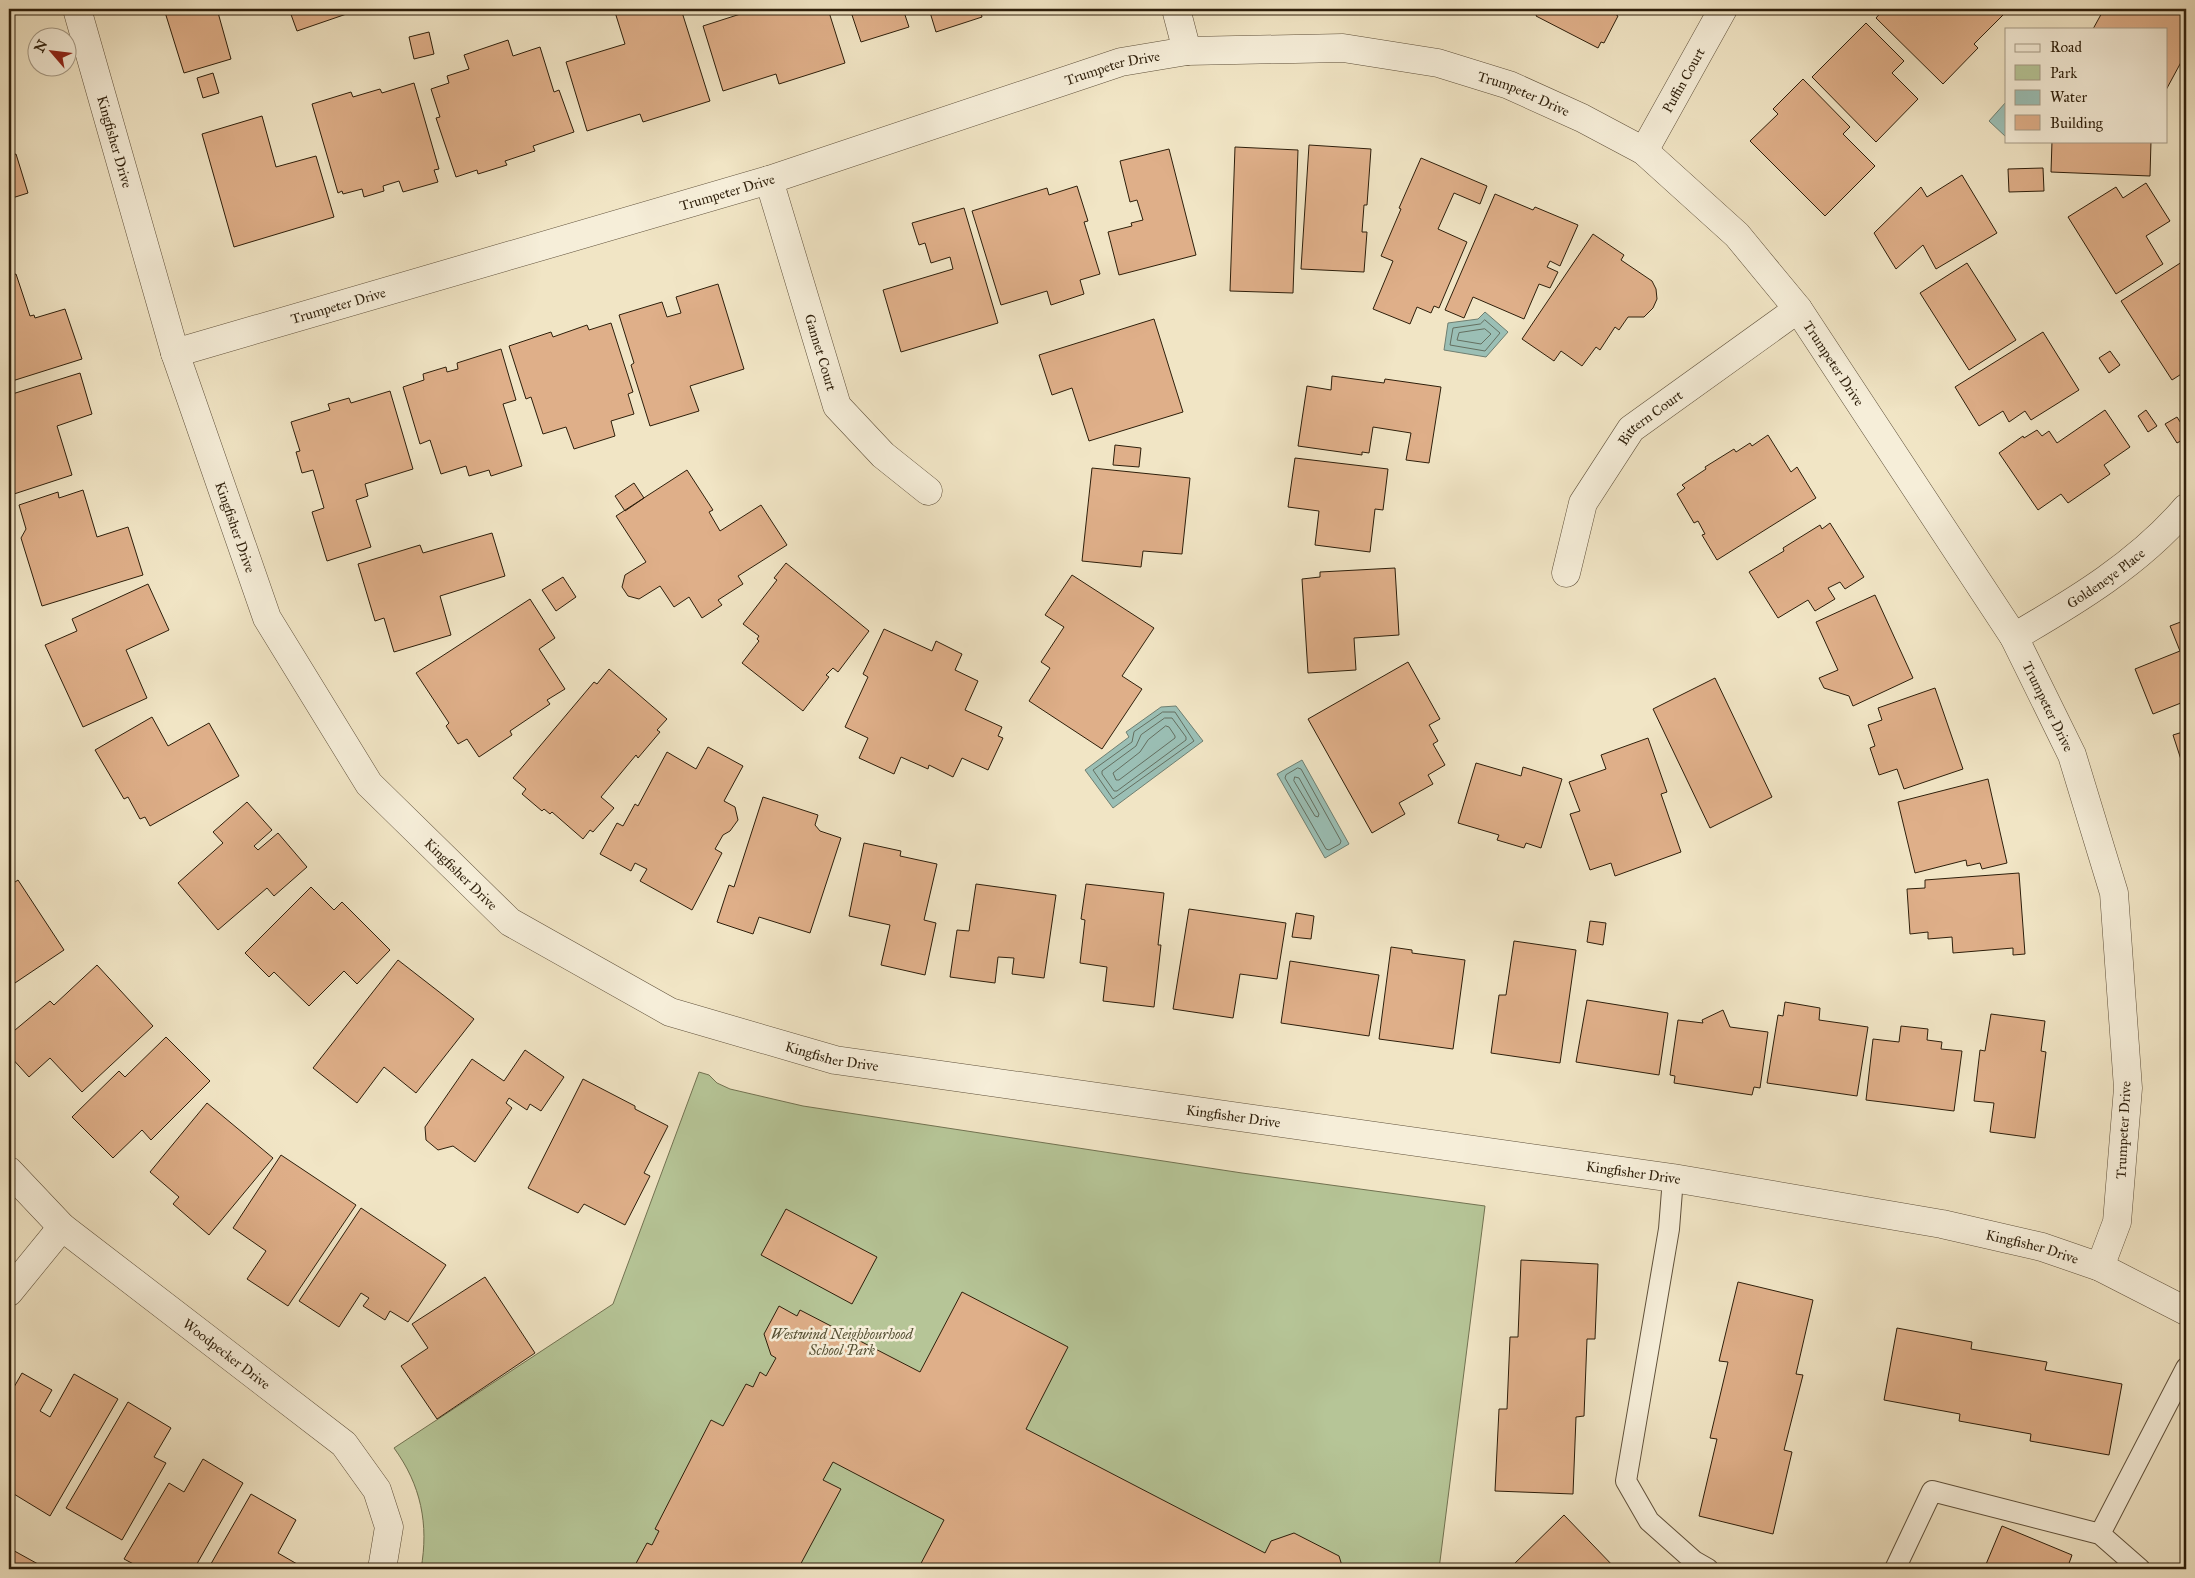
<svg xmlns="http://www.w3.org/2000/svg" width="2195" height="1578" font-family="'IM FELL Great Primer',serif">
  <rect width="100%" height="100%" fill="#f1e5c5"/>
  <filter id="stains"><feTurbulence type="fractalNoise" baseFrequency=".004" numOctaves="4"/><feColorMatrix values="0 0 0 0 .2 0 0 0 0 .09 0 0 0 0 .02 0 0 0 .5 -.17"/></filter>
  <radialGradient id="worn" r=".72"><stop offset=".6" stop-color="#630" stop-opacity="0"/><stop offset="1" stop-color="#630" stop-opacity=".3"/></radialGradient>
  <path fill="#b6c597" stroke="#727251" d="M699,1072L709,1075L717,1083L730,1089L803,1106L1242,1173L1485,1206L1439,1569H421C429,1524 421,1485 394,1448L613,1304Z"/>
  <path fill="#9bbfb5" stroke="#6f7f71" d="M2006,102V137L1989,121Z
    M1485,312L1508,332L1486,357L1444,350L1448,323L1478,319Z
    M1176,706L1203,741L1113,808L1085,770L1129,737L1126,732L1161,707Z
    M1302,760L1349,844L1325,858L1277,774Z"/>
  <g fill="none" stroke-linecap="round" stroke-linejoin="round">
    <path stroke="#646f60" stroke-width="1" d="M1485,320L1500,333L1485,351L1450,345L1453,328L1480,324Z
      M1485,329L1491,334L1481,344L1457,340L1459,333Z
      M1163,712H1175L1194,741L1113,799L1093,770L1132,742L1134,732Z
      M1165,718H1172L1186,737V740L1117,791H1114L1102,774V771L1136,746L1141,735Z
      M1166,726L1169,727L1175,736V738L1119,780H1116L1113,773L1140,752L1148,740Z
      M1298,768L1301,769L1341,841L1340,844L1329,850L1326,849L1285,778L1286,775Z
      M1295,777L1299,778L1319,814L1318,817L1315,816L1294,781Z"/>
  </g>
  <path fill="#dfaf89" stroke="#2e1f0b" d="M164,9H217L231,59L184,73Z
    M289,9H361L297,31Z
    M614,9H681L710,101L643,122L640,114L587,131L566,62L625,44Z
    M756,9H828L845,63L779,84L776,74L723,91L703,26Z
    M850,9H903L909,27L861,42Z
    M929,9H980L982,17L936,32Z
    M989,9H1006L990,14Z
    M1539,9H1618L1615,14L1618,16L1604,43L1601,42L1598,48L1536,16Z
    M1884,9H1999L2004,14L1974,44L1978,48L1943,84L1876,18Z
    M2104,9H2186V53L2166,90V29H2093Z
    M1866,23L1904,61L1892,73L1918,99L1876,142L1812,77Z
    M429,32L434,54L414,59L409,37Z
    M508,40L513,56L540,47L554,92L559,90L574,132L533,146L535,151L505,161L507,165L478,174L477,170L456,177L436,118L440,117L431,89L449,83L447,76L469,69L464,55Z
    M213,73L219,93L203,98L197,78Z
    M1803,79L1850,127L1843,134L1875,166L1825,216L1750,141L1778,114L1773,109Z
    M414,83L439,169L434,170L438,182L403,192L399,181L383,186L384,191L364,197L362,189L343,194L342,191L338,193L312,104L351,92L353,97L380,89L382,93Z
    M262,116L276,167L316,156L334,217L234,247L202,134Z
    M2052,141H2151L2150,176L2051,172Z
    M1309,145L1371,149L1367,205H1364L1362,232H1367L1364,272L1301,269Z
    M1235,147L1298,150L1293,293L1230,291Z
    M1169,149L1196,255L1119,275L1108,232L1132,226L1131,223L1143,220L1137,200L1130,202L1120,161Z
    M16,154L28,193L9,199V156Z
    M1421,158L1487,186L1480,204L1454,193L1438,229L1467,242L1439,308L1434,306L1431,313L1417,307L1410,324L1373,309L1393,261L1381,256L1401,209L1399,208Z
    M2043,168L2044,191L2009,192L2008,169Z
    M1962,175L1997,233L1936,269L1923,245L1896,269L1874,233L1921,187L1927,197Z
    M2146,183L2170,221L2146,236L2163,264L2116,294L2068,217L2116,187L2123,198Z
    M1077,186L1088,221L1084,222L1100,274L1080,280L1084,294L1051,305L1047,291L1001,305L972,211L1047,188L1049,195Z
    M1495,194L1533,210L1535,207L1578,225L1560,266L1550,261L1547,267L1558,272L1550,288L1539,284L1524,319L1473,297L1464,318L1445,310Z
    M964,208L998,323L901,352L883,290L953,269L950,257L931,263L925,243L919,245L912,223Z
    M1593,234L1624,255L1621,260L1652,281L1656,289L1657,299L1653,308L1644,317H1628L1619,330L1615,327L1600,350L1596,347L1582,366L1561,351L1554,361L1522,339Z
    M2185,260L2186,371L2172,380L2121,301Z
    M1967,263L2016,340L1969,370L1920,293Z
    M16,274L30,316L34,315L35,318L65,309L82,359L9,382V276Z
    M718,284L744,369L690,386L699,411L650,426L631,365L634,363L619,315L662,302L667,317L681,313L676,297Z
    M1154,319L1183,412L1089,441L1072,388L1052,395L1039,355Z
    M611,323L633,392L628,394L634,414L611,421L615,436L574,449L566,427L543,434L531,397L526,399L509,346L551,332L553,337L587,325L589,330Z
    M2043,332L2079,390L2031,420L2025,411L2009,422L2003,411L1979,426L1955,387Z
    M501,349L516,400L503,404L522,466L491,476L489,470L469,476L466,466L441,474L430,440L420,444L403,387L424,380L423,374L446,367L447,372L458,369L457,363Z
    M2110,351L2120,365L2109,373L2099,358Z
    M80,373L92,414L57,426L72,475L14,494L9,476V395Z
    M1332,376L1384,383L1385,379L1441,387L1429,463L1406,460L1411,433L1373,427L1369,453L1362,452V455L1298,446L1307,386L1331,390Z
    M390,391L413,469L365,484L368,496L356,500L371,547L327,561L312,512L324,508L313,470L302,473L296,452L300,451L291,422L330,410L328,404L349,398L351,403Z
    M2105,410L2130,447L2104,465L2110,474L2068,503L2061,494L2038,510L1999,453L2023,436L2024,438L2037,430L2042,436L2049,431L2057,443Z
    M2146,410L2157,426L2148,432L2138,416Z
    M2177,417L2186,431V438L2177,443L2165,424Z
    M1768,435L1791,472L1797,467L1816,498L1717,560L1702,535L1705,534L1698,521L1694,523L1677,494L1685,488L1682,485L1706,469L1705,467L1734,449L1736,452L1750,443L1752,446Z
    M1115,445L1141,448L1139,467L1113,465Z
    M1295,458L1388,469L1383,510L1375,509L1370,552L1315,545L1319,511L1288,507Z
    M1092,468L1190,478L1182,554L1143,551L1141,567L1082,561Z
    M687,470L713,510L709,512L720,531L761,505L787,545L738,576L743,584L718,600L722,605L702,618L689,597L674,607L660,586L639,599L628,596L622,587L625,575L646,562L616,516Z
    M634,483L644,498L625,511L615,496Z
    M83,490L97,537L128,527L143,575L42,606L21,538L26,529L19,505L58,492L59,498Z
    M1830,523L1864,577L1845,589L1840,582L1828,588L1835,599L1815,611L1808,600L1778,618L1749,572L1784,551L1783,548L1820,525L1822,529Z
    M492,533L505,576L440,596L451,635L394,652L384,618L375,621L358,564L420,545L423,553Z
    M786,563L869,631L838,672L833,668L826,675L829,677L803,711L742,663L759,641L757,639L759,636L743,624L777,580L774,578Z
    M1395,568L1399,635L1354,638L1356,670L1308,673L1302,579L1320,577V572Z
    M1072,575L1154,628L1122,676L1142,689L1102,749L1029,701L1050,668L1041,662L1064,627L1045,615Z
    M563,577L576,597L556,611L542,590Z
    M148,584L169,630L126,650L147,698L83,727L45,645L77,631L72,619Z
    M1875,595L1913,678L1853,706L1849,696L1824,688L1819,678L1838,670L1816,622Z
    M530,599L555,638L539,649L565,689L547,700L550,704L510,731L512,735L479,757L467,739L458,744L446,726L449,723L416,673Z
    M2186,620V701L2153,714L2135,669L2180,651L2170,626Z
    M884,629L932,651L936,641L962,654L955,670L978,681L965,710L1002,727L998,736L1003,738L988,770L962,758L953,777L929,765L928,769L901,757L894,774L859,758L868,738L845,727L868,677L863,674Z
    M1408,662L1440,719L1429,725L1438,741L1433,744L1445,765L1428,775L1433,784L1399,803L1405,814L1372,833L1308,719Z
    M609,669L667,719L657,730L660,732L638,758L636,755L601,797L614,808L593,832L590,830L583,839L552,812L550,814L544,809L542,811L522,794L526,789L513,778L594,682L597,684Z
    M1715,678L1772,797L1710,828L1653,709Z
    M1935,688L1963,769L1904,789L1897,769L1879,775L1870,748L1875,746L1868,725L1882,720L1878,708Z
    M152,717L168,746L209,723L239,776L150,826L145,817L140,819L128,797L124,799L95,750Z
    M2186,731V775L2173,735Z
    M1648,738L1667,792L1661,794L1681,852L1615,876L1611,863L1590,870L1570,814L1580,811L1569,782L1606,769L1601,755Z
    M708,747L743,766L724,801L735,807L738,820L730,831L723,835L715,849L722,853L692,910L640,881L647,869L635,863L631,871L600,854L617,823L623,826L635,804L638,806L667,752L696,769Z
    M1476,763L1521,776L1523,767L1562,779L1541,848L1526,843L1524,848L1497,840L1499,835L1458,823Z
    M1988,779L2007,863L1982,869L1980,863L1967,866L1966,860L1915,873L1898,802Z
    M763,797L818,815L815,825L820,831L841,838L810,933L759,917L753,934L717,922L729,885L734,887Z
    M247,802L272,830L254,846L258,850L278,833L307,867L274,896L267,888L218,930L178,883L223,843L213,832Z
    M864,843L901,851L900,856L937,864L924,920L936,923L925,975L881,965L890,925L849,916Z
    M2019,873L2025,954L2013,955V948L1953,953L1952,937L1928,939V932L1910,934L1907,889L1925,888V880Z
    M18,880L64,950L9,987V886Z
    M976,884L1056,895L1044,978L1012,974L1014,958L998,957L995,983L950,977L957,930L969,931Z
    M1086,884L1164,893L1158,945H1161L1154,1007L1103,1001L1107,967L1080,963L1085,920L1081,919Z
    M311,887L334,910L342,902L390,950L357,984L344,971L309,1006L274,972L269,977L245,953Z
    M1189,909L1286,923L1277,979L1240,974L1233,1018L1173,1009Z
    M1296,913L1314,916L1311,939L1292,937Z
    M1590,921L1606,923L1603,945L1587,942Z
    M1514,941L1576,950L1560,1063L1491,1053L1499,995H1506Z
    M1391,947L1412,950V953L1465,960L1453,1049L1379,1039Z
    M398,960L474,1019L416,1093L384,1067L357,1103L313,1068Z
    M1290,961L1379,975L1369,1036L1281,1023Z
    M97,965L153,1026L82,1092L50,1058L29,1077L9,1055V1035L50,1001L54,1005Z
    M1587,1000L1668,1013L1659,1075L1576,1062Z
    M1785,1002L1820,1008L1819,1020L1868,1027L1857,1096L1767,1083L1778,1015L1783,1016Z
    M1723,1010L1730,1027L1768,1032L1760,1088L1754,1087L1752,1095L1674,1083L1675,1076L1670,1075L1678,1020L1703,1023L1702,1020Z
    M1991,1014L2045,1021L2041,1051L2046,1052L2035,1138L1990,1132L1994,1103L1974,1101L1980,1050L1985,1051Z
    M1901,1026L1928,1029L1927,1040L1942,1042L1941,1049L1962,1051L1954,1111L1866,1100L1873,1039L1899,1042Z
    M166,1037L210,1081L151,1140L142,1130L113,1158L72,1117L119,1071L125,1077Z
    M525,1050L564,1077L541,1111L530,1104L527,1110L509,1098L506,1103L512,1108L475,1162L453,1146L438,1150L426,1140L425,1127L472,1059L504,1081Z
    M583,1079L635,1106V1109L668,1126L644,1173L650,1176L625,1225L584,1204L578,1213L528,1188Z
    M207,1103L273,1158L209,1235L173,1204L179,1197L150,1172Z
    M281,1155L356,1205L288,1306L247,1279L266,1251L233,1228Z
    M361,1208L446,1265L408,1322L390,1311L385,1320L363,1306L369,1298L361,1293L339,1327L299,1301Z
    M786,1209L877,1257L852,1304L761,1255Z
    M1521,1260L1598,1264L1595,1339H1587L1584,1416L1576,1417L1573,1494L1495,1491L1499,1409H1507L1510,1337H1518Z
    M485,1277L535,1353L437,1419L401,1366L428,1348L412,1324Z
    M1738,1282L1813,1300L1796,1374L1803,1375L1784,1450L1792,1452L1773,1534L1699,1516L1717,1439L1710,1438L1728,1362L1719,1361Z
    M962,1292L1068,1347L1026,1429L1265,1553L1271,1541L1294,1533L1339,1556L1343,1569H918L944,1520L833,1462L823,1480L841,1489L798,1569H633L647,1543L652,1545L659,1531L655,1529L711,1420L723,1426L746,1384L753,1387L760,1372L766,1376L776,1358L771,1355L764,1334L779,1306L797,1316L800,1310L920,1372Z
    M1897,1328L1972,1342L1971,1349L2047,1362L2045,1370L2122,1384L2109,1455L2030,1441L2031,1434L1959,1421L1960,1414L1884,1400Z
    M22,1373L52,1390L40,1411L50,1417L74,1374L118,1399L50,1516L9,1491V1396Z
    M128,1402L171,1428L154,1457L166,1463L122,1540L66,1508Z
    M203,1459L243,1483L194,1569H143L124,1559L169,1483L184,1492Z
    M251,1494L296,1520L278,1553L304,1568L303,1569H208Z
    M1564,1515L1616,1569H1514L1511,1567Z
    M2002,1526L2072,1555L2067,1569H1984Z
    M9,1548L47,1569H9Z"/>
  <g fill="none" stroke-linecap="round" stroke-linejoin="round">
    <defs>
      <path id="lane" d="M1673,1178L1669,1229L1626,1481L1649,1521L1694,1561L1708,1569
        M2100,1534L2186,1368
        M1895,1569L1932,1491L2100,1534L2140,1569"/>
      <g id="street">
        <path id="s1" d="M77,9L175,353L267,618L369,784L510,922L670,1012L835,1060L1673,1178L1942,1224L2042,1247L2100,1267L2186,1311"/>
        <path d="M1176,9L1187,51"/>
        <path id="s2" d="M1644,151L1723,9"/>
        <path id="s3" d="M769,180L837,406L883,455L928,491"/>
        <path id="s4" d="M175,353L769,180L1121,62L1187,51L1343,48L1438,63L1509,85L1582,118L1644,151L1737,235L1798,309L2014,637L2072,755L2114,893L2128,1088L2117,1222L2100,1267"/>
        <path id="s5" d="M1566,573L1583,503L1631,429L1798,309"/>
        <path id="s6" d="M2014,637C2076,601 2139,563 2186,508"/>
        <path id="s7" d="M9,1171L62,1227L344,1444L377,1490L389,1527L382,1569"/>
        <path d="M9,1292L62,1227"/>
      </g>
    </defs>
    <use href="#lane" stroke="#5f503a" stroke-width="22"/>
    <use href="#street" stroke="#5f503a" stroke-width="29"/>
    <use href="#lane" stroke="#f6eed9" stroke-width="20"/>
    <use href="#street" stroke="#f6eed9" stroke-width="28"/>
  </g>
  <g text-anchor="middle" stroke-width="5" stroke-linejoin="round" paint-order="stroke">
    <g font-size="14" fill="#2e1f0b" stroke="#f6eed9">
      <text dy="5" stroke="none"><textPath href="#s4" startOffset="980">Trumpeter Drive</textPath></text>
      <text dy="5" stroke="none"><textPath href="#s2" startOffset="81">Puffin Court</textPath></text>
      <text dy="5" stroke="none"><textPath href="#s4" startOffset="1400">Trumpeter Drive</textPath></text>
      <text dy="5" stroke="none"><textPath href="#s1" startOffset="138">Kingfisher Drive</textPath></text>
      <text dy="5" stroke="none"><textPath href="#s4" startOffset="575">Trumpeter Drive</textPath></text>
      <text dy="5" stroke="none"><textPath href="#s4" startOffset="170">Trumpeter Drive</textPath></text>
      <text dy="5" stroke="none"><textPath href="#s3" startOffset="180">Gannet Court</textPath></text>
      <text dy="5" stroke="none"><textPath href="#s4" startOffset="1820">Trumpeter Drive</textPath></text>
      <text dy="5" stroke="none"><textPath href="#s5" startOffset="182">Bittern Court</textPath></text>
      <text dy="5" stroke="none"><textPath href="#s1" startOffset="542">Kingfisher Drive</textPath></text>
      <text dy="5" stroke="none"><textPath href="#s6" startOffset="109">Goldeneye Place</textPath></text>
      <text dy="5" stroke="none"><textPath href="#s4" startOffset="2225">Trumpeter Drive</textPath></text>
      <text dy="5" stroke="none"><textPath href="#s1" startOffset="962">Kingfisher Drive</textPath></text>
      <text dy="5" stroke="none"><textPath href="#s1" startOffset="1382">Kingfisher Drive</textPath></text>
      <text dy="5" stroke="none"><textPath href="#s1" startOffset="1788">Kingfisher Drive</textPath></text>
      <text transform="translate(2123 1130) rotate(-87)" y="5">Trumpeter Drive</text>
      <text dy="5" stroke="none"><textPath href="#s1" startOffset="2192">Kingfisher Drive</textPath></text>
      <text dy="5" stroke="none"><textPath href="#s1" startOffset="2598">Kingfisher Drive</textPath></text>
      <text dy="5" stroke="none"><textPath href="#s7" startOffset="285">Woodpecker Drive</textPath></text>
    </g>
    <g font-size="14" font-style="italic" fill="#575135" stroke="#f6eed9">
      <text x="842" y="1339">Westwind Neighbourhood<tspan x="842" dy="16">School Park</tspan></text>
    </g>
  </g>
  <rect width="2195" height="1578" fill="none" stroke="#f1e5c5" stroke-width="30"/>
  <rect x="10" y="10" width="2175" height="1558" fill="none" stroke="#2e1f0b" stroke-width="2.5"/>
  <rect x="15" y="15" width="2165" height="1548" fill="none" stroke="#2e1f0b"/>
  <rect x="2005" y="28" width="162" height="115" fill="#f6eed9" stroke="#a69b87"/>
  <rect x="2015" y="44" width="25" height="8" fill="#f6eed9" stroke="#a69b87"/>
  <text x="2050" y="52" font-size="15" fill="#2e1f0b">Road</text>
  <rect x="2015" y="65" width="25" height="15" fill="#b6c597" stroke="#a69b87"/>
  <text x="2050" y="78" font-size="15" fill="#2e1f0b">Park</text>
  <rect x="2015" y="90" width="25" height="15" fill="#9bbfb5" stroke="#a69b87"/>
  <text x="2050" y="102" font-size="15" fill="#2e1f0b">Water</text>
  <rect x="2015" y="115" width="25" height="15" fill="#dfaf89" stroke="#a69b87"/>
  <text x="2050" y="128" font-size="15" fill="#2e1f0b">Building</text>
  <g transform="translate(52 52) rotate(298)"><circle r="24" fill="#f6eed9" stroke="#a69b87"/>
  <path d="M0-4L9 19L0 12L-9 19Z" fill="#8f2418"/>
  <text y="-8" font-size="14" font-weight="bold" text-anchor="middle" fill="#2e1f0b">N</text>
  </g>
  <rect width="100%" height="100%" filter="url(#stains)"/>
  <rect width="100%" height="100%" fill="url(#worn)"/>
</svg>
